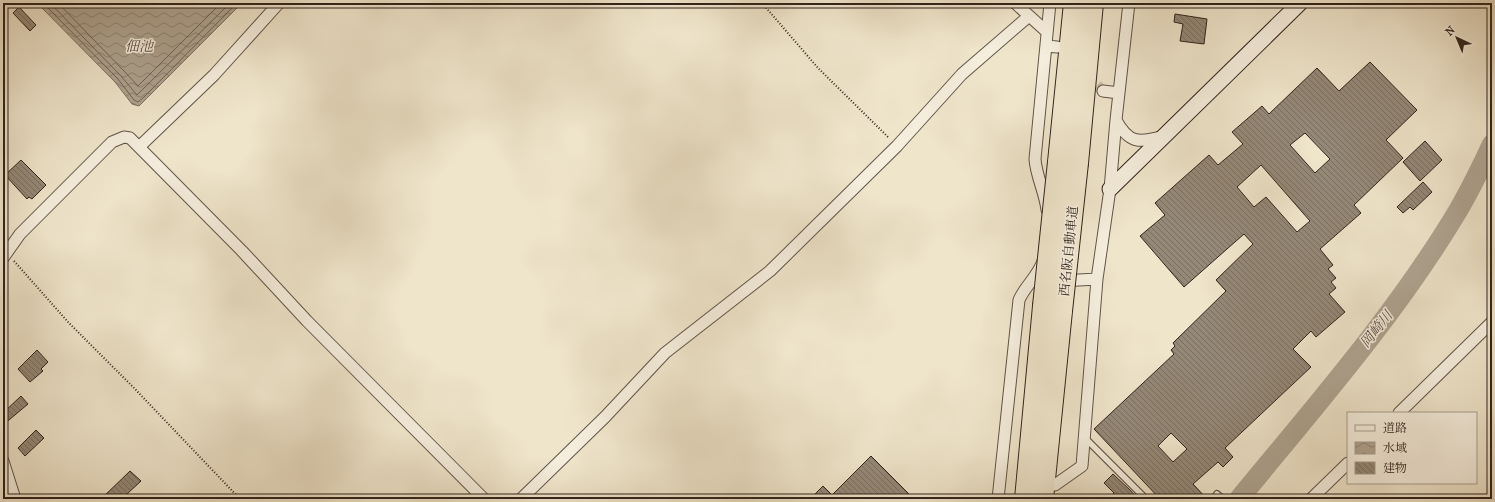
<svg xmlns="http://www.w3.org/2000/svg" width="1495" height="502" font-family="'IM FELL French Canon','Noto Serif JP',serif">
  <defs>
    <pattern id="water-waves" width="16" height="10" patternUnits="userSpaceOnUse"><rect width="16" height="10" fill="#aea390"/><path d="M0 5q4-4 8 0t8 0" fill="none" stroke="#8e8475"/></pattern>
    <pattern id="building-back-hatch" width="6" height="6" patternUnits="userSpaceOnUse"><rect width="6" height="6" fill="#948877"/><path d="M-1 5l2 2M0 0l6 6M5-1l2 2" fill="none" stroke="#796f61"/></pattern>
  </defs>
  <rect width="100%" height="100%" fill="#efe5cb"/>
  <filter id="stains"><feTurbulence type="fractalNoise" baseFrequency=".005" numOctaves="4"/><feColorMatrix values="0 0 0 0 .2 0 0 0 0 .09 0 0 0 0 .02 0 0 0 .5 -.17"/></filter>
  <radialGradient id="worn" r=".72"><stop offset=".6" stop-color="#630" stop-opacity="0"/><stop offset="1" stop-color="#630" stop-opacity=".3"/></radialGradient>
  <path fill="url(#water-waves)" stroke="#7c7062" d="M42,3H242L139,106L132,104L115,82L41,7Z"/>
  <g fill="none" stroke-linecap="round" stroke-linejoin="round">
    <path stroke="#706356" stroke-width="1" d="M45,3L46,6L118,79L134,100L138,102L143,98L237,3
      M50,3L121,76L137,95L230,3
      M58,3L125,72L138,86L221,3"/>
    <path stroke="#aea390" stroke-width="20" d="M1239,499C1316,405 1397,313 1459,209C1471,188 1482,166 1492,144"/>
  </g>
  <path fill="url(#building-back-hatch)" stroke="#31231c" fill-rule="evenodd" d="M19,7L36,25L30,31L13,13Z
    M1175,14L1207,19L1204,44L1180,41L1183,24L1174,22Z
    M1370,62L1417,110L1386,140L1403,158L1354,205L1361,213L1320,249L1333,265L1328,269L1336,278L1331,282L1336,288L1329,294L1345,312L1316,337L1311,331L1293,349L1311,367L1225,448L1233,457L1223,467L1218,462L1193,484L1207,499H1160L1094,429L1174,354L1171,350L1175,346L1173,343L1226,291L1216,280L1253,244L1244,234L1184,287L1140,236L1165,215L1155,203L1209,155L1218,165L1243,144L1232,132L1262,106L1269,114L1317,68L1339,91ZM1305,133L1330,159L1315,173L1290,145ZM1261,165L1310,221L1297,232L1266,197L1254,207L1237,187ZM1171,433L1187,449L1173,462L1158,446Z
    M1425,141L1442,160L1420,181L1403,162Z
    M21,160L46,185L32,199L29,197L27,199L5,175Z
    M1423,182L1432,192L1413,210L1410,207L1403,213L1397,207Z
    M37,350L48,362L41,369L43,371L30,382L18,369Z
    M21,396L28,404L3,425V413Z
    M36,430L44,438L25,456L18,448Z
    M871,456L914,499H810L823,486L832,495Z
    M130,471L141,481L127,494L131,499H101Z
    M1113,474L1130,490L1138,499H1108L1114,493L1104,483Z"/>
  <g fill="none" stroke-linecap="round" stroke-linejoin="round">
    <path stroke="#c9bea8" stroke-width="11" stroke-dasharray="11 5.5" stroke-linecap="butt" d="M1085,74L1103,91"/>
    <defs>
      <path id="lane" d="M1084,437L1146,499
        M1214,499L1217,494L1223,499"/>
      <path id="street" d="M1015,3L1047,32
        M1046,46L1057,47
        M1103,91L1119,93
        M1116,120C1129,144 1139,143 1164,136
        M139,147L214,75L279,3
        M1047,210C1045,192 1036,176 1035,159L1050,3
        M3,258L20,234L112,142L124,137L130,138L242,251L307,321L484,499
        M1061,281L1097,279
        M1399,413L1492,322
        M3,461L15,499
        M1055,485L1082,466L1097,279L1110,189L1116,120L1129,3
        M521,499L605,417L665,353L770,271L897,146L962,74L1029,16
        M998,499L1019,300C1025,286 1038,276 1043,261
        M1311,499L1348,463"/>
      <path id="secondary" d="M1110,189L1300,3"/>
      <path id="highway" d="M1058,162L1074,3
        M1078,163L1093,3
        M1025,499L1043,306
        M1043,499L1062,311"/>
    </defs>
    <use href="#lane" stroke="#605448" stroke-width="8"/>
    <use href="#street" stroke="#605448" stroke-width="13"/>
    <use href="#secondary" stroke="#31231c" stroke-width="17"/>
    <use href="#highway" stroke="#31231c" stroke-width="22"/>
    <path stroke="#31231c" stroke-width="2" stroke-dasharray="1 2" stroke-linecap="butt" d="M762,3L818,68L889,138
      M14,261L68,322L135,389L240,499"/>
    <use href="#lane" stroke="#f5eedd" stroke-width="5.5"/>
    <use href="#street" stroke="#f5eedd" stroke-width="11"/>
    <use href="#secondary" stroke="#f5eedd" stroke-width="15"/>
    <use href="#highway" stroke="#efe5cb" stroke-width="20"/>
    <defs>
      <path id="highway-bridge" d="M1043,306L1058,162
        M1062,311L1078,163"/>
    </defs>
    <use href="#highway-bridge" stroke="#31231c" stroke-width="22" stroke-linecap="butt"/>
    <use href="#highway-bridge" stroke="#efe5cb" stroke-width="20"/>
  </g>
  <g text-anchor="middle" stroke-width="3" stroke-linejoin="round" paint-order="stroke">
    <g font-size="13" fill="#31231c" stroke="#f5eedd">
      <text transform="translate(1068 251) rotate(-84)" y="5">西名阪自動車道</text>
    </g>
    <g font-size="14" font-style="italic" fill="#5d5045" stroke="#f5eedd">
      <text x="139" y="51">佃池</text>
      <text transform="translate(1376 329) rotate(-51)" y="5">岡崎川</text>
    </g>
  </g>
  <rect width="1495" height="502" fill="none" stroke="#efe5cb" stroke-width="16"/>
  <rect x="4" y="4" width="1487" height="494" fill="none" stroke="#31231c" stroke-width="2"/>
  <rect x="8" y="8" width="1479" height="486" fill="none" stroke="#31231c"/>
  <rect x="1347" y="412" width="130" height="72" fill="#f5eedd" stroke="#a79d90"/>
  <rect x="1355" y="425" width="20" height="6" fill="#f5eedd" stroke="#a79d90"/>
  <text x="1383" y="432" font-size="12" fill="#31231c">道路</text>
  <rect x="1355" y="442" width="20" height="12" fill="url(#water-waves)" stroke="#a79d90"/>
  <text x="1383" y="452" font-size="12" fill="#31231c">水域</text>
  <rect x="1355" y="462" width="20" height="12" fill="url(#building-back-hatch)" stroke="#a79d90"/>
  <text x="1383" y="472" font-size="12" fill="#31231c">建物</text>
  <g transform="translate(1457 38) rotate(316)" stroke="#f5eedd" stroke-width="3" paint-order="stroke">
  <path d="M0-3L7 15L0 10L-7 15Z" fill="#31231c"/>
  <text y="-6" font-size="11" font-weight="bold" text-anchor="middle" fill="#31231c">N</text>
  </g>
  <rect width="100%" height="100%" filter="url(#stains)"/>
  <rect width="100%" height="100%" fill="url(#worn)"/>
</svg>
